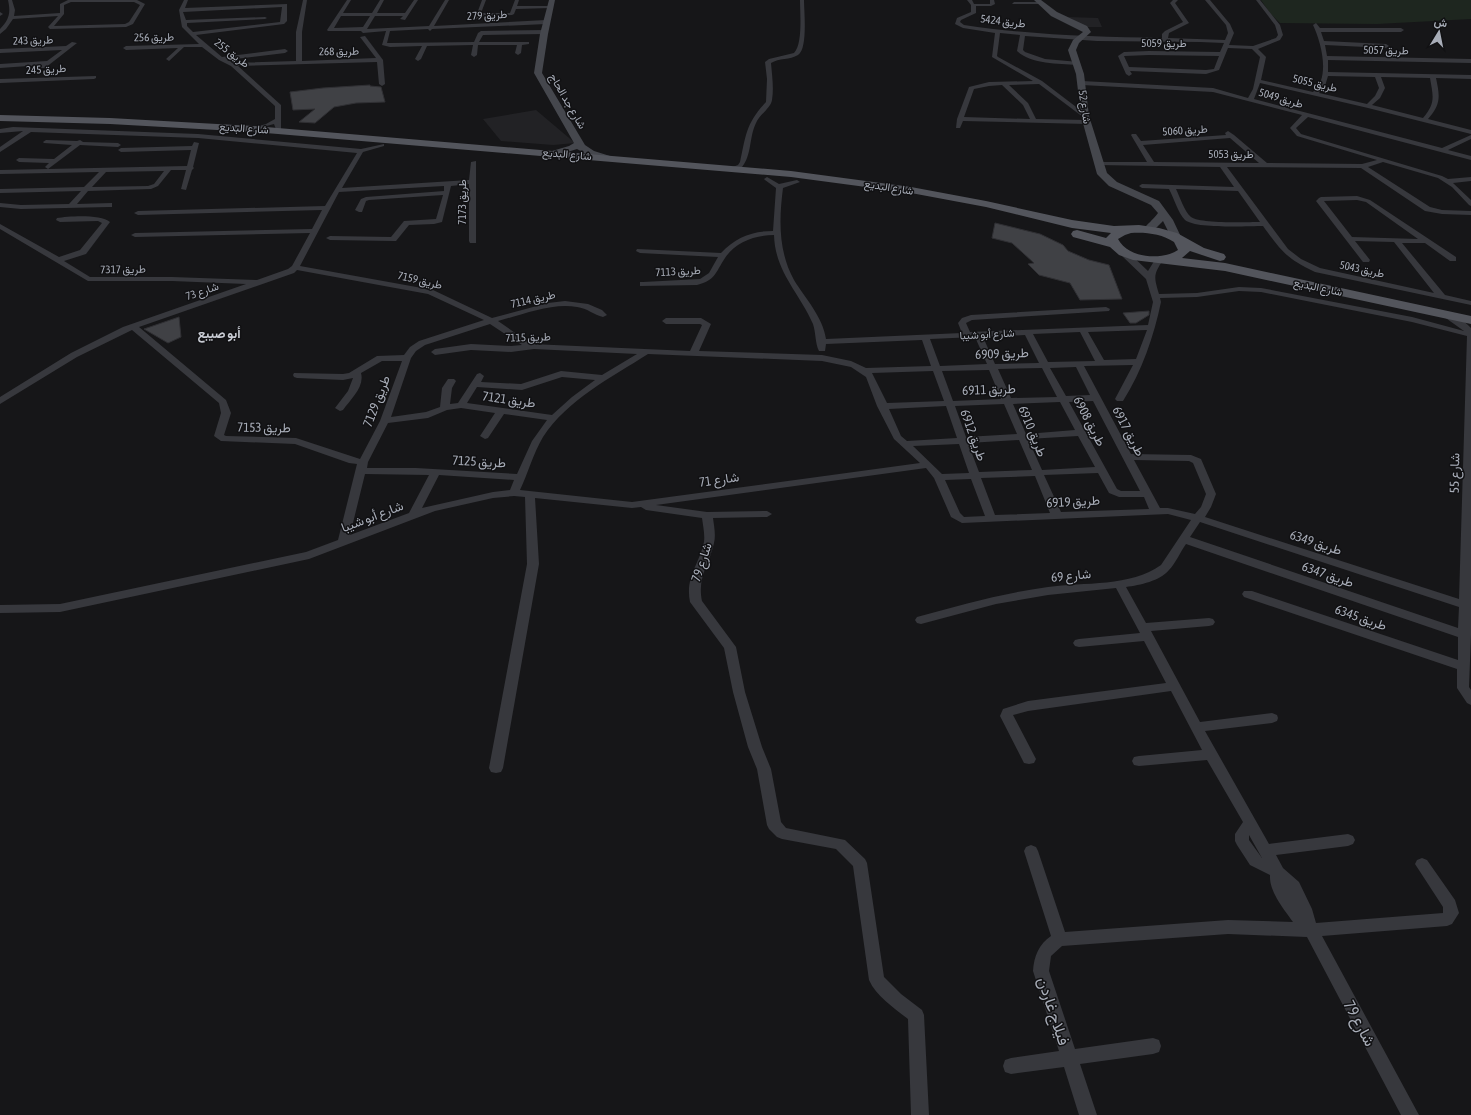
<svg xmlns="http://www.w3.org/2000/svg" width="1471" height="1115" font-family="'Asap Condensed',Vazirmatn,sans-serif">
  <rect width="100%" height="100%" fill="#161618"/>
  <path fill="#222225" d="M1068,17L1098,18L1102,27H1087Z
    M536,110L575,143L553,145L501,141L483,119Z"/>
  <path fill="#1e261f" d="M1261,0H1471V19L1377,24L1280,23L1270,13Z"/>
  <path fill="#404145" stroke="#303034" d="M370,85V86L381,87L385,102L356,103L334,107L315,123L299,122L315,109L293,110L290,92L323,88Z
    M995,223L1040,234L1063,245L1068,251L1089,260L1109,265L1122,299L1080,300L1070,283L1039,275L1028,264L1034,263L1012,243L992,238Z
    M1149,311V315L1136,323H1130L1123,313Z
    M179,317L181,337L168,343L144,329Z"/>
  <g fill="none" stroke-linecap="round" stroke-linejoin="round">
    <path fill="#37383d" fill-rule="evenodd" d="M8,0H12L15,10L14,16L60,13V4L68,0H137L145,4L133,24L126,27L50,29L48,27L58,16L13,19L6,29L0,34V29C9,20 11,13 8,0ZM71,2H134L140,5L129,22L125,24L54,26L64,14V5Z
      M184,0H188L185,8L287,4V21L284,24L196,35L222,57L285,49L288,51L285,53L227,60L234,63L296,61V32L303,0H307L302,32V61L376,58L360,37L365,36L383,60L385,84L382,86L379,84L377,62L238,66L281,105V132H277L274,124L251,130V128L266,124L275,119V106L231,66L219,60L202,47H184L169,61L166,59L178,48L126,50L123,48L126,46L199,44L182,27L179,10ZM282,7L280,22L193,32L187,26V23L265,19L267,18L265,17L186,20L183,12Z
      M347,0H351L343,13H372L380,0H384L377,13H405L414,0H418L405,20L400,19L403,16H375L367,29L429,26L445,0H449L434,26L546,20L549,22L546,24L432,29L430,31L428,29L390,31L387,43H390L474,42L478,33L481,31L545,30L548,32L545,34L483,35L479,42H529V44L522,45L521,53L518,55L515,53L517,45H478L477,55L474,57L471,55L473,45L427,46L421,59L418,61L415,59L422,46L390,47L382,45L386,31L363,33L361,31H328L327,30ZM341,16H370L363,27L334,28Z
      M482,0H486L481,13H510L515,0H519L517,6H550L552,7L550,8L516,9L514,14L512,15L480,16L479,19H475Z
      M800,0H804C804,11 808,49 798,55C790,60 779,58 771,63C772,75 774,88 772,100C771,108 759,115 756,123C749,137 752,155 742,167L730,170V168L738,165L740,162C746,135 746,123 766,102L767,79L765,62L769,59L794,53C803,44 800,12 800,0Z
      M967,0H972L974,4H990V0H994L995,4L991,6H976V13L961,20L960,22L964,25C1030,35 1096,37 1162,38V34L1165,31L1183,22L1170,3L1173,0H1178L1175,3L1189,23L1169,33L1168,38L1225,40L1228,33L1226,25L1205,0H1210L1230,24L1234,33L1229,45L1253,46L1276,38L1278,35L1275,25L1256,0H1260L1280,25L1283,35L1280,40L1258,49L1266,57L1261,80L1313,92C1331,78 1321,42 1313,25L1316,23L1320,28H1401L1404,30L1401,32H1321L1324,41L1386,44L1389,46L1386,48L1325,45L1327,56L1471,59V63L1328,60V72L1471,75V79L1436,78C1440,97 1441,104 1428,119L1471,130V134L1368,108L1260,83L1254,99L1442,148L1471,135V139L1448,150L1471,156V160L1308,117L1296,128L1301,134L1442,176L1448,179L1471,177V181L1453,183L1471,200V206L1469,205L1452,187L1438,178L1383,162L1368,167L1430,207L1442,210L1471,211V215L1442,214L1425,211L1361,168L1227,167L1288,249L1301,259L1320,268L1434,293L1394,242L1355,241L1370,260L1369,262H1363L1316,201L1319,198L1321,197L1357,196L1370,200L1456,257V261H1450L1425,243H1402L1445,295L1471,301V305L1315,272C1286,258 1282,252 1263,226C1248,226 1196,229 1185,220C1178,213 1174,198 1169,189L1142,188L1139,186L1142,184L1234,187L1220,167L1097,165L1096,164L1099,162H1147L1131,135L1132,134H1136L1141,141L1226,135L1225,133L1228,131L1234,135L1267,163L1362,164L1377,160L1297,136L1290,128L1302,115L1213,92L1082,85L1079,83L1082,81L1213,88L1248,98L1253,89L1260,57L1252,49L1228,48L1219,70L1206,74L1130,71L1132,74L1129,76L1126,74L1118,56L1124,52L1149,51L1220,52L1224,43L1200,42L1097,41L1025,36L1023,50L1025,52L1045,59L1079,62L1080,63L1077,65C1058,63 1032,65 1017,51L1020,35L1000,33L997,56L998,57L1042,81L1088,116L1083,117L1039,84L1009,85L1028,103L1036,119L1087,120L1090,122L1087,124L963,121L960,128H956L957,119L969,87L989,82L1033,81L992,57L995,33L963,28L955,24L957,18L971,12V5ZM1149,55L1219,56L1214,69L1206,70L1129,67L1124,56ZM1328,76L1375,77L1379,88L1375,96L1367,104L1319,93L1325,86ZM1381,77L1430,78C1433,96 1436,103 1423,118L1372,105L1380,98L1385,88ZM1002,85L1023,105L1030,119L964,117L974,89L989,86ZM1230,138L1259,163L1154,162L1143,145ZM1176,189L1238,191L1260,222C1246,222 1201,224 1191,217C1184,211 1180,197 1176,189ZM1357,200L1366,202L1418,239L1352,237L1324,201Z
      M1014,2H1040L1042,3L1040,4H1012Z
      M0,12L3,14L0,16Z
      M72,42L77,43L45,68H41L42,65L0,68V64L47,61L62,50L0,53V49L66,46Z
      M96,76V78L94,79L0,83V79Z
      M13,127L198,134L361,149L384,144V146L363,152L342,188L469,180L471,162L476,161V243H470L469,241V184L451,186L442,222L434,224L409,225L396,241H393L330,240L326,238L330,236L391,237L404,221L436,219L443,195L369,200L366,201L362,212H359L355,210L361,199L366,197L444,191V186L339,192L300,266L433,290L492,318L548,303L565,301L588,304L602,310L607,315L603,317C594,315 587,308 577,307C553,302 521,315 498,321L531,344L690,351L702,325L700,324H666L662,321L666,318H701L711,324L699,351L822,355L851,361L866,368L931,366L922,340L826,344L825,351H819C815,343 816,333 813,324C799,292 775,272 774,235C755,235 735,242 725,258C715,273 716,280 697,285L640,286V282H643L700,279L709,273L718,257L640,253L636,251L637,249L721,253C736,237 752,231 773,231L776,188L765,180L764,179L767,177L779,184L797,180L800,182L783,188C779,219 778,251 794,280C805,298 823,317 826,339L962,333L958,323L962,318L971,315L1106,307L1110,309L1109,311L972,320L966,323L970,332L1148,325L1153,302L1146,279L1121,255V251H1127L1148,271L1156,258H1162L1163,260C1153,275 1154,277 1159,294L1197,293L1239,287L1261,288L1412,317L1464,331L1440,314L1441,312C1451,311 1465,321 1471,328V635L1469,687L1471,690V705L1467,703L1457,688V669L1244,597L1242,594L1244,591H1252L1458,660V637L1186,544C1180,552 1176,563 1169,570C1160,581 1140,585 1126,587L1146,623L1209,618L1213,619L1215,622L1213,625L1209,626L1151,631L1200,722L1272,713L1277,715L1278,718L1277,721L1272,723L1205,731L1269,844L1348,834L1353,836L1355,840L1353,844L1348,846L1276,855L1283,868L1299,882L1312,909L1316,923L1443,913V907L1415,864L1417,860L1422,858L1427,860L1455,900L1459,913L1452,924L1447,926L1322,936L1419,1115H1401L1307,937L1228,934L1062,946L1051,956L1049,971L1075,1049L1153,1038L1159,1040L1161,1046L1159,1052L1153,1054L1080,1064L1097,1115H1079L1064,1067L1011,1074L1005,1072L1003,1066L1005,1060L1011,1058L1059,1051L1033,971C1034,956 1039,944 1051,936L1024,851L1026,847L1031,845L1036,847L1038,851L1065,932L1228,920L1293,922C1284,909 1269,892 1270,875L1250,865L1237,845L1235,841V834L1243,822L1207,760L1139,766L1134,765L1132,761L1134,757L1139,756L1202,750L1171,691L1028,711L1013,715L1036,759L1034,763L1029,764L1024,763L1000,716L1003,709L1028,701L1166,683L1144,641L1079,647L1075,646L1073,643L1075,640L1079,639L1140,633L1116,588L1048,595L996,604L921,624L917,623L915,620L917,617C960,605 1004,593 1048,587C1084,582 1131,587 1161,565L1191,520L1168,514L962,523L951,517L934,478L926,468L656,505L707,512L767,511L772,514L767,517L713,518C714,526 716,535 714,543C709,565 697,577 702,601L736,647L745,692L762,747L771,769L781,822L786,828L845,840L865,859L867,863L884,977L901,994L922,1010L924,1015L929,1115H911L908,1019C894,1008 876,996 869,980L853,866L836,849L782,839L777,837L769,829L767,825L757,769L748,747L733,692L724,648L690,602C685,577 699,565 704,542C705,534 703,526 702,518L646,510L641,507L632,508L535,498L539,564L503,768L501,772L496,773L491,772L489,768L527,564L525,497L514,496L493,498L435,511L309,559L60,612L0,613V605L60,604L306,552L338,540L357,464L349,463L295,444L221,441L214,436L221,413L219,403L132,330L77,357L0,404V397L71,353L123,327L246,284L172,281H88L0,229V224L59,257L80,250L102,223L98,221L60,222L56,220L57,218C69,216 101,214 110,222L86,254L64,261L90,277H172L257,280L288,269L292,266L310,233L135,237L131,235L135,233L312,229L322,210L138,215L134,213L138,211L325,206L357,153L198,138L31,132L0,152V147L23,131L0,133V129ZM297,270L428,294L484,320L419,341L410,347L404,355L377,356L349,373L343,374L294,373L293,375L294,377L297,378L343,380L353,378L348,391L335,408L340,411L343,410C350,400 365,387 361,373L382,361H402L380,421L360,459L296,438L226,436L224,435L231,413L226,400L139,327L294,273ZM1239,291L1261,292L1412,322L1467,336L1459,599L1205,517L1211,507L1216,494L1201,459L1191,455L1131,454L1084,366L1133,365L1115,399L1117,401H1123C1142,371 1154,336 1161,302L1160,298L1197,297ZM490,324L522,345L511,346L471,344L435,349L431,352L435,355L471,350L511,352L534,349L637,354L602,375L561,371L521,384L481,382L484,376L480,373L477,374L458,403L450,404L452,388L456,381L454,379H448L442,388L440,407L426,412L391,417L411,358L416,351L425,345ZM1147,330L1136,359L1104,360L1088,332ZM1080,332L1095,361L1048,362L1033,334ZM1025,335L1039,363L995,364L983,337ZM975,337L987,364L940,366L930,339ZM648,354L822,361L851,367L866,377L877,406L894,439L920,463L632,502L520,490C528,473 533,454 543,437C567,400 612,377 648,354ZM1076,367L1090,395L1066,396L1050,368ZM1042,368L1057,397L1011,398L998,369ZM989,370L1001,399L953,401L942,371ZM933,371L944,401L887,403L872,373ZM562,377L595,380L572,397L552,415L467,403L477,387L522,390ZM1093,401L1140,491H1121L1117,489L1069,402ZM1060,402L1075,430L1026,434L1013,404ZM1004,404L1017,434L966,437L955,406ZM946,406L957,438L907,441L901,436L889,409ZM461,408L495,413L480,436L485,439L488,438L504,414L547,420L532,441L517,474L416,468H367L368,462L388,423L428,418L447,410ZM1078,436L1095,467L1042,470L1028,439ZM1019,440L1032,470L979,472L968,443ZM959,444L969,473L942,474L913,446ZM1134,460L1189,461L1193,463L1206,494L1201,507L1195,514L1168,508H1160ZM1098,473L1109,493L1119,497H1144L1149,509L1061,512L1044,475ZM365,474L429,475L409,513L350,535ZM439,475L514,480L510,490L493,492L422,508ZM1035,476L1050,513L995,515L981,478ZM971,479L985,516L964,517L960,513L945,480ZM1200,522L1459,607L1458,628L1190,537ZM1249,835L1262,858L1249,840Z
      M46,140L77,141L80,140L83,142L118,143L121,145L118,147L80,145L48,169L187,166L191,150L121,152L118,150L121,148L192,146L194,142L199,143L193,167L194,168L192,170L186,190L181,189L186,170H171L158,186L151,189L88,191L77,204L112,203V207H109L21,209L0,207V203L21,205L69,204L81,191L0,193V189L84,187L99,172L0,174V170L48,169L45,167L49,163L19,162L16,160L19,158L54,159L72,145L44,143L43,142ZM164,171L154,184L148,186L92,187L106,172Z"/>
    <path fill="#45474d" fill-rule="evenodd" d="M549,0H555L548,34L542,73L585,145L594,151L610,156L612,158L610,160C600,162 586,154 577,149L555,156L550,153L552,151L569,146L574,143L534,73L540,34Z
      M1034,0H1041L1057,12L1087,26L1091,32L1079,43L1076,50L1084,74L1089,116L1107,173L1117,182L1159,201L1173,220L1182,239L1181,241H1173L1163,221L1152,232H1144L1143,230C1147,224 1153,220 1158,213L1151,205L1109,186L1097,174L1081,116L1076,74L1068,50L1073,40L1083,32L1051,16Z"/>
    <path fill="#53555c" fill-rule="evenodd" d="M0,115L110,118L253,126L791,171L911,187L986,201L1072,220L1114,226L1139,225L1159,228L1177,233L1204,248L1224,254L1226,257L1224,260L1220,261L1190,251L1182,258L1225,263L1471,316V324L1225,271L1133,260L1119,255L1110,247L1073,237L1071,234L1073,231L1077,230L1106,238L1111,233L1072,228L986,207L911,193L791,177L253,132L110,124L0,121ZM1131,233C1146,232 1162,234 1174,242L1178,250C1161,261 1128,258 1118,239L1125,235Z"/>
  </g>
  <g text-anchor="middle" stroke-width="3" stroke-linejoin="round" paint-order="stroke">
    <g font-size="11" fill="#a8adb8" stroke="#111113">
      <text transform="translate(487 15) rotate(-3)" y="4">طريق 279</text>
      <text transform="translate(1003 21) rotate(7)" y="4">طريق 5424</text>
      <text transform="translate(154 37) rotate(-1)" y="4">طريق 256</text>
      <text transform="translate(33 40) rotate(-2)" y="4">طريق 243</text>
      <text x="1164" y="47">طريق 5059</text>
      <text transform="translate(1386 50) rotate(1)" y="4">طريق 5057</text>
      <text transform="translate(339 51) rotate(-1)" y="4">طريق 268</text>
      <text transform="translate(232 53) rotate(37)" y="4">طريق 255</text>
      <text transform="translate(46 69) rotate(-3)" y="4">طريق 245</text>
      <text transform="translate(1315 83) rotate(13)" y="4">طريق 5055</text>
      <text transform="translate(1281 98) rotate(16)" y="4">طريق 5049</text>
      <text transform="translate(568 101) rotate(60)" y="4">شارع جد الحاج</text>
      <text transform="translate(1085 107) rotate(81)" y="4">شارع 52</text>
      <text transform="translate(244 128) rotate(4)" y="4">شارع البديع</text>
      <text transform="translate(1185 130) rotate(-4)" y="4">طريق 5060</text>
      <text transform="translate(567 154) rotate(5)" y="4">شارع البديع</text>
      <text x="1231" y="158">طريق 5053</text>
      <text transform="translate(889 187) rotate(9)" y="4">شارع البديع</text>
      <text transform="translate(462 202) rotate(-90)" y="4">طريق 7173</text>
      <text transform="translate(123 269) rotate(-1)" y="4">طريق 7317</text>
      <text transform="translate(1362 269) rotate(12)" y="4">طريق 5043</text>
      <text transform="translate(678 271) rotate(-3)" y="4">طريق 7113</text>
      <text transform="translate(420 280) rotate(13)" y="4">طريق 7159</text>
      <text transform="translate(1318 287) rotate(12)" y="4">شارع البديع</text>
      <text transform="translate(202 291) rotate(-19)" y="4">شارع 73</text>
      <text transform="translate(533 299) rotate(-13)" y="4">طريق 7114</text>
      <text transform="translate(987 334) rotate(-3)" y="4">شارع أبو شيبا</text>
      <text transform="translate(528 337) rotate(-2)" y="4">طريق 7115</text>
    </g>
    <g font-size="13" font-weight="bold" fill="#c9ccd4" stroke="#111113">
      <text x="219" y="338">أبو صيبع</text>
    </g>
    <g font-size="13" fill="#a8adb8" stroke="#111113">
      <text transform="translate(1002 353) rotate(-2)" y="5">طريق 6909</text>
      <text transform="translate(989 389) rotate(-2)" y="5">طريق 6911</text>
      <text transform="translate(509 399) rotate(8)" y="5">طريق 7121</text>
      <text transform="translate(376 401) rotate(-69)" y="5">طريق 7129</text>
      <text transform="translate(1090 421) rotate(62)" y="5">طريق 6908</text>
      <text transform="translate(264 427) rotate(1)" y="5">طريق 7153</text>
      <text transform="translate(1033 431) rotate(67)" y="5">طريق 6910</text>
      <text transform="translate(1129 431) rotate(62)" y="5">طريق 6917</text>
      <text transform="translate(974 435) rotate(70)" y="5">طريق 6912</text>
      <text transform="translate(479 461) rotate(3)" y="5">طريق 7125</text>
      <text transform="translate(1454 473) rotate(-89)" y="5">شارع 55</text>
      <text transform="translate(719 479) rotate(-8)" y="5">شارع 71</text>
      <text transform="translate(1073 501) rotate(-3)" y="5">طريق 6919</text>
      <text transform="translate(372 516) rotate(-21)" y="5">شارع أبو شيبا</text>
      <text transform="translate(1316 542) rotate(18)" y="5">طريق 6349</text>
      <text transform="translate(701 562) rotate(-72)" y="5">شارع 79</text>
      <text transform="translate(1328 574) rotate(19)" y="5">طريق 6347</text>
      <text transform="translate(1071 575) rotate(-6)" y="5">شارع 69</text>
      <text transform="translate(1361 617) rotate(19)" y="5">طريق 6345</text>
    </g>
    <g font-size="16" fill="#a8adb8" stroke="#111113">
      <text transform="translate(1054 1011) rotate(72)" y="6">فيلاج غاردن</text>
      <text transform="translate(1360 1023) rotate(62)" y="6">شارع 79</text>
    </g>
  </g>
  <g transform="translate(1439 32) rotate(10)" stroke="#111113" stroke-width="3" paint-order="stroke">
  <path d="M0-3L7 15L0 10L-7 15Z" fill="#a8adb8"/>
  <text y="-6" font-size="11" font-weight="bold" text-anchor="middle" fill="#a8adb8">ش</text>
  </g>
</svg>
